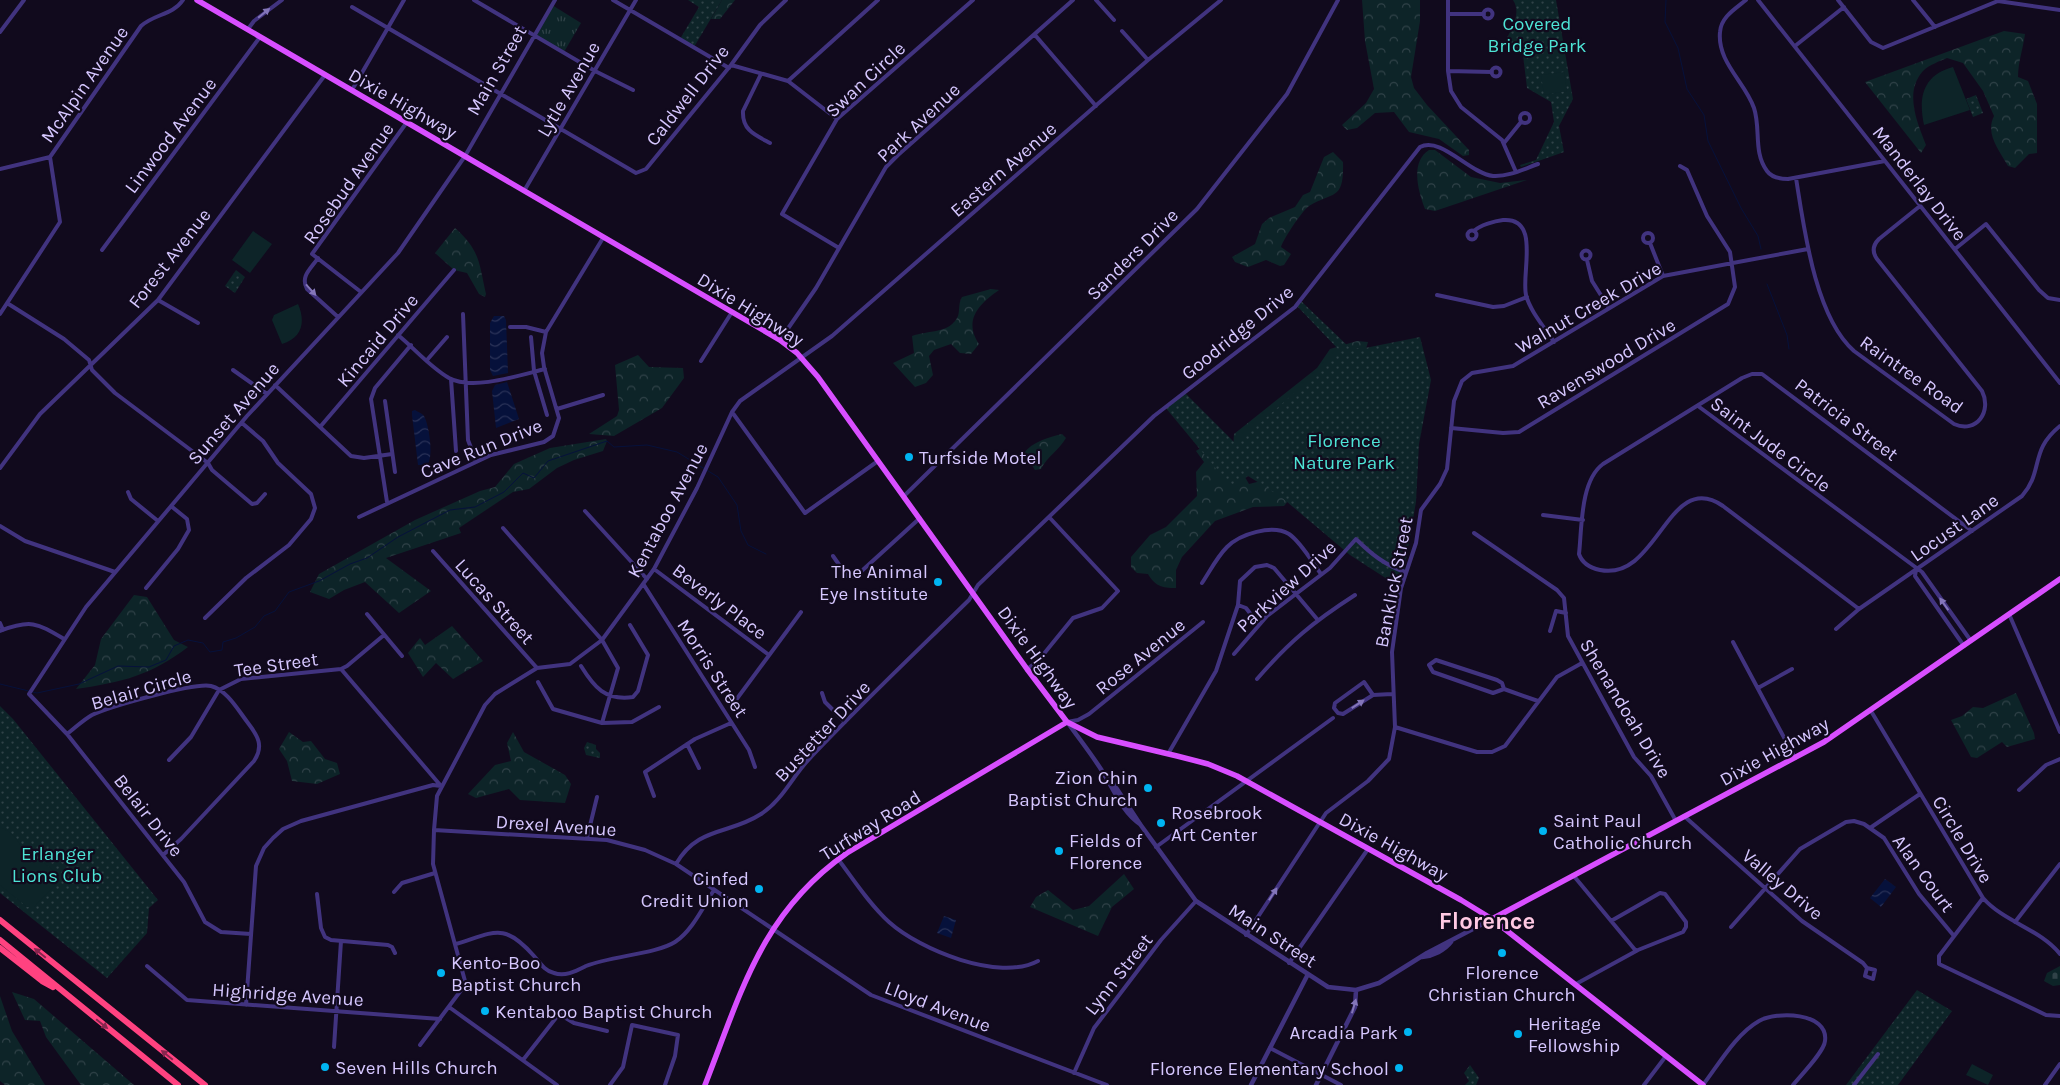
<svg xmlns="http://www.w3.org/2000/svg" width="2060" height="1085" font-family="Karla,sans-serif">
  <defs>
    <pattern id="grass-tufts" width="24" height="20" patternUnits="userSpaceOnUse" patternTransform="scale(1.25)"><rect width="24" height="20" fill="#0d2428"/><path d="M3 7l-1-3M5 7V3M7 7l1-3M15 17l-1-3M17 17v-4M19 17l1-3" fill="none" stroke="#304248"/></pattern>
    <pattern id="forest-crowns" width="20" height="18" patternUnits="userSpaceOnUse" patternTransform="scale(1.25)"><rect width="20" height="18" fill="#0d2428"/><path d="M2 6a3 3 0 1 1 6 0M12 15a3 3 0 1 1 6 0" fill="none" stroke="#304248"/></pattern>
    <pattern id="cemetery-stones" width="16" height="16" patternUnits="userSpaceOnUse" patternTransform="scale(1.25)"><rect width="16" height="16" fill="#0d2428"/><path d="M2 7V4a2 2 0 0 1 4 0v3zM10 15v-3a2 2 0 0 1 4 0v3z" fill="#304248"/></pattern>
    <pattern id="park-dots" width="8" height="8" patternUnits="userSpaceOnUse" patternTransform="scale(1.25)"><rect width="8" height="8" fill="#0d2428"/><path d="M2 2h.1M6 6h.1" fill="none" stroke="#304248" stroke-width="1.8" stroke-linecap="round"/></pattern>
    <pattern id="water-waves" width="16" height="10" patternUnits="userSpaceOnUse" patternTransform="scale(1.25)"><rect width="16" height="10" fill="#06113b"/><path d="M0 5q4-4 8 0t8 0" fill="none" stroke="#2a3258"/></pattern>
  </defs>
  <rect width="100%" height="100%" fill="#110a1d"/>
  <path fill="url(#grass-tufts)" d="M552,5L581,23L564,52L534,35Z"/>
  <path fill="url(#forest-crowns)" d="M722,0H735L720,19H711Z
    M1362,0H1420V21L1411,77L1414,88L1427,105L1469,150V155L1463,156L1439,139L1409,132L1394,112L1375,113L1357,128L1347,130L1342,125L1366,103L1374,89L1365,41Z
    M2004,31L2025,34C2023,49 2018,62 2018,77L2028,81L2037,104V153L2029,154L2015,168L2008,166C1999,150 1985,134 1994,116L1983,91L1963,63L1947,58C1940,61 1929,65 1923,71C1904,92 1917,122 1926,145L1921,153L1865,82Z
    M1429,150H1435L1471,177L1500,183L1527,180L1435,211L1425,209C1418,191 1410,162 1429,150Z
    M1333,152L1343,162C1344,201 1334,191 1309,206C1302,211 1284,238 1281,247L1291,254L1284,265L1280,266L1266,260L1248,267L1235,262L1232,257L1255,244L1262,224L1269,218L1295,207L1303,195L1310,192L1324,157Z
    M455,228C480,250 479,263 486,294L485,297L479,294L467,273L454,270L435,253Z
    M991,289L999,290C979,304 963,320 979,344L971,354L960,353L951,344L934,350L929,356L933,375L926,383L915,387L893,363L914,353L912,336C928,330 950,334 958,316C960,310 958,304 962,297Z
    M1357,341L1368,342L1361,366L1233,448L1234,434L1317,368L1330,349Z
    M638,355L649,367L683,368L684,378L662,408L614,436L589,434L617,416L619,410L615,365Z
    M1062,434L1066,438C1059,450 1047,457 1041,469L1035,470L1024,453C1032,442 1049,437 1062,434Z
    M606,439L607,441L603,451L574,460L557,468L529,489L513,492L459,528L461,533L386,558L431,591L399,613L365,582L344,590L329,599L310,592L319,574L415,520L480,491L495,487L514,464L550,448Z
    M1202,447L1242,472L1249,484L1261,481L1289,500L1284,506L1253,507L1215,521L1182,557L1176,570V588C1162,588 1155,586 1148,574L1137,573L1131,567V557L1150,535L1166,527L1197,496L1196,472L1204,462L1196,451Z
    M134,595L147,597L174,640L188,647C150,676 122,682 76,689L95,665L101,639Z
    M452,626L483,661L453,679L436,663L423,677L408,653L420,638L425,645Z
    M2016,693L2034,733L2035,739L2007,747L2002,742L1977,758L1971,757L1951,720L1962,716L1973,707L1983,708Z
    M289,732L303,742L311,741L325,759L337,763L340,774L317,784L292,781L287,761L279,749Z
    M513,732L524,752L565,775L571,784L565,803L520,800L509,789L476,798L468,794L495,765L511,761L507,743Z
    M1124,874L1134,889L1112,907L1098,936L1030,907L1036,897L1048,890L1073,910L1089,906Z
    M12,992L34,999L134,1085H81L46,1037L40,1021L25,1020Z
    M0,996L12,1031L45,1085H5L0,1081Z"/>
  <path fill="url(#cemetery-stones)" d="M2060,966V985L2053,986L2044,981L2047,973Z"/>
  <path fill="url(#park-dots)" d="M688,0H722L694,47L680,39L699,7Z
    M1513,0H1556L1573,99L1559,126L1564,152L1521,167L1520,165L1536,160L1554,122L1551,102L1527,88L1523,55L1505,42C1511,29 1522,14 1513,0Z
    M1976,95L1983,113L1973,117L1966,99Z
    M236,270L245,277L235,293L225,286Z
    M1301,301L1350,348H1365L1420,337L1431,380L1419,444L1416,502L1401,588L1350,555L1280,496L1248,476L1232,488L1165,407L1184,392L1236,444L1341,352L1296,305Z
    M0,706L13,719L158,900L149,908L147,933L107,978L0,893Z
    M587,742L596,745V749L600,753V758L586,755L584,748Z
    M1917,990L1952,1011L1898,1085H1846Z
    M1470,1065L1479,1078L1476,1085H1465L1469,1081L1464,1073Z"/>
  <path fill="#0d2428" d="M1953,67L1970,110L1924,125C1918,97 1923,75 1953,67Z
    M1564,72L1567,91L1544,95L1541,75Z
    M253,231L272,244L250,273L232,260Z
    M298,304C306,322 302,338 282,344L272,320L274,315Z
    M0,827C14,833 25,845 22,861L41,860L62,878L34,907H27L0,885Z
    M1972,1064L1993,1075L1988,1085L1966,1075Z"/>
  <path fill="url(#water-waves)" d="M494,316H504L506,320L508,373L493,376L490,370V323Z
    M507,382L519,419L496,428L492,391L495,385Z
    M415,410C419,413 423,413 425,418C429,427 434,457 427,465H418L412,415V411Z
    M1885,879L1896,887L1881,907L1870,898Z
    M944,916L956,920L951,938L937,933Z"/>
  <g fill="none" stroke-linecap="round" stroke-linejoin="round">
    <path stroke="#06113b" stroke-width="1" d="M1666,0L1665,22L1678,48L1687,89L1704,115L1708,141L1741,208L1758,236L1761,249
      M1767,284L1787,335L1789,349
      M0,684L37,693L79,684L118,666L149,667L166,660L174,646L188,640L203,643L210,652L222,650L223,642L236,638L255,627L264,616L275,611L289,592L319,581L350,564L367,558L398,537L450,510L475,507L504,492L523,473L534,478L548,461L607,441L614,447L647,445L677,452L718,477L737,505L741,531L748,545L766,554"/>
    <path stroke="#41337f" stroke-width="4" d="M474,0L595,71L633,90
      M613,0L729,68
      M1096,0L1114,20
      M1448,0V71L1451,91L1461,107L1502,140L1516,172
      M1746,0C1735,9 1721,17 1720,32C1717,62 1745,82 1754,108C1761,129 1753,152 1767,171C1772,178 1780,179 1788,179L1885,161
      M1758,0L2060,383
      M1838,0L1871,42L1883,48L1998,1L2060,10
      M1913,0L1935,27
      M352,7L636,173L646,169L731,65L760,25L786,0
      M1483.5 14a4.5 4.5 0 1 1 9 0a4.5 4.5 0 1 1-9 0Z
      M1448,14H1484
      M248,29L254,21L282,0
      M1122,31L1148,60
      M0,32L24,0
      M1035,35L1096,106
      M1795,46L1844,7
      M731,65L788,81L837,119
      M1491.5 72a4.5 4.5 0 1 1 9 0a4.5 4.5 0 1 1-9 0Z
      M1448,71L1492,72
      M761,74L743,111C742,130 755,135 770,143
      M788,81L878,0
      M352,90L404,0
      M1520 118a5 5 0 1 1 10 0a5 5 0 1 1-10 0Z
      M1504,143L1521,122
      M0,169L50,157L141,26C154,14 173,15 183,0
      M1796,178C1804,228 1815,317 1854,351L1954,424C1977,434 1992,411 1982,391L1877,259C1872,252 1873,245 1879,239L1920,206
      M524,191L636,0
      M1467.5 235a4.5 4.5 0 1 1 9 0a4.5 4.5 0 1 1-9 0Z
      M1474,231C1480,225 1495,221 1503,220C1541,217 1521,273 1526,295C1530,311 1545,328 1554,342
      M1643 238a5 5 0 1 1 10 0a5 5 0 1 1-10 0Z
      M1650,243L1663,276
      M839,248L782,214L837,119L973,0
      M1955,249L1986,224L2039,290L2048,298L2060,300
      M102,250L260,37
      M1581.5 255a4.5 4.5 0 1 1 9 0a4.5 4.5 0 1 1-9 0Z
      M318,258C311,269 300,276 307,289L338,317
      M1587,260L1592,281L1609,308
      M361,292L312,254L407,122
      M1437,295L1493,307L1504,306L1527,297
      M158,300L198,323
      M7,303L64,339L89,360L92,370L115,393L208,463L212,470L252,504L257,503L265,494
      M0,314L60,222L50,157
      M463,314L468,440L476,461
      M510,327H526L546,332
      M398,335C415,349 430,367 449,378C473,391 520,375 545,369
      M531,337L534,371L547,415
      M780,340L816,288L886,167L898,155L1073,0
      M427,360L447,337
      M701,361L732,312
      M233,370L267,394
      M451,379L456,451
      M275,385L351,456L364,458L392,454
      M385,401L395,472
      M1698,406L1922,572L1971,641
      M557,409L603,395
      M732,412L805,513L878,461
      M320,427L454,270
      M1451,428L1503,433L1519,432L1728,304L1735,287L1730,252L1707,216L1687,170L1680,166
      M0,468L40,414L158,300L325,75
      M128,492L131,499L158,521
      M904,496L1197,209L1287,94L1338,0
      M387,502L371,399L375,388L411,345
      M585,511L647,579
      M1543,515L1583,520
      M359,517L491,455L544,442L553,436L559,418L544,367L542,353L546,332L603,238
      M0,526L25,541L115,572
      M503,528L602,640L618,668L602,723
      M1474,533L1557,590L1564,598L1568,636L1634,757L1651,776L1676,821
      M433,551L537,668
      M833,556L847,576L855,577L920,518
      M654,569L769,655
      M1916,570L1915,576L1964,646
      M1202,583C1210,571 1217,557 1227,547C1240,534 1272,524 1289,534C1301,542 1312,562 1321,574
      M644,585L749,750L755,767
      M146,588L178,549L189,530L187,519L171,506
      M1238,605L1246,608L1259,625
      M1859,609L1723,506C1668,468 1658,582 1600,570C1591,568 1582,563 1579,554C1582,528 1580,481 1603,464L1742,378L1752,374H1762L1972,531
      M367,614L402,656
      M2009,614L2060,732
      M205,618L246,578L289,545L311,519L315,508L311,494L278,463L263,441L242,423
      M0,623L3,630
      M1836,629L1859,609L2022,496C2044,471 2029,451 2060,426
      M0,631C31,619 37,623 64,639
      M1550,631L1556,611L1566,613
      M1733,642L1795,758
      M1234,654L1267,616L1330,568L1356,539C1371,554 1385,565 1405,572
      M581,666C594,687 605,701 633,697L638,691L648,655L630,625
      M341,669L441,786
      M1027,669L1038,661L1073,618L1102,608L1118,591L1049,517
      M1257,679C1289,642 1313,622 1355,595
      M538,682L553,709L602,723L632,722L659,707
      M1758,688L1792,669
      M1504,689L1493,693L1433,672L1429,665L1436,660L1497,680L1502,683L1504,689L1538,701
      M822,693L825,702L845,722
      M1373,695L1364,682L1335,703L1334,708L1338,713L1343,714L1373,695L1392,694
      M733,704L801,612
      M1871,711L1983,898C2004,922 2040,929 2060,954
      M1067,722L1078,720L1089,714L1203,622
      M1395,727L1477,752H1492L1505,746L1557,677L1582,663
      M67,734C75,728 83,720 92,715C108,707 195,682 211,686C227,690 238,710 248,723C258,736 264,746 254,761L181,839L163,855
      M687,744L699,768
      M1168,754L1216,671L1238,605L1240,581L1255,567L1267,565L1274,568L1317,619
      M169,760L191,737L219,690L241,679L341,669L347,666L384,635
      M2019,790L2046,765L2060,759
      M654,796L645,772L695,739L731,723
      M1684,816L1802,921L1863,963L1867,968L1865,976L1873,979L1875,970L1867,968
      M1870,828L1920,794
      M434,830L607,840L645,850L676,864L871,995L1107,1085
      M587,838L597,797
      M1156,847L1333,718
      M838,859C854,880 869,904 889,922C920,950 999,982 1038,961
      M676,864C698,826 729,835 761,814C783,800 793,775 811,757C862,703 916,652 969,600L978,585L1154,416L1295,307L1420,147C1441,136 1469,173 1493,176C1508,177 1524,169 1538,164
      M1573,875L1636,951
      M394,892L402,883L435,873
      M317,894L321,928L325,937L331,940L388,945L392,947L395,953
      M1983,898L1939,956V964L2046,1015L2060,1016
      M2015,922L2060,864
      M1731,927L1800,849L1846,822L1854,821L1864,824L1884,838L1919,894L1954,936
      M251,934L221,932L205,922L184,882L67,734L29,694L86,607L247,416L398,253L465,156L555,0
      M1246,935L1326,813L1368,781L1389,759L1395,727L1392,652L1401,588L1416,543L1421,510L1440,484L1447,469L1454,401L1462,381L1472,373L1513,366L1663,276L1808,249
      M456,944C495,932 504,922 534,956C540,963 545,971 554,973C565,977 576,971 586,966C611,956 656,954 675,942C692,931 703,907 714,890
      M1289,963L1368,849
      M147,966L187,1000L440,1019
      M1576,984L1638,950L1683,932L1686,927V922L1665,894L1660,893L1611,921
      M246,1005L256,866L264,848L273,838L283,829L301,821L433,785L441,786
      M449,1007L557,1085
      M420,1045L462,989L465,981L433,864L434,830L437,796L485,705L495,694L537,668L570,664L602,640L654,569L697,488L732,412L740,401L832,336L1148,60L1221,0
      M334,1047L341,941
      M1270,1048L1341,1085
      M523,1060L559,1014L574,1023L607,1031
      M1074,1073L1094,1028L1161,940L1196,901
      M610,1085L623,1067L632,1025L678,1035L675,1056L665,1085
      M1644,1085L1666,1056
      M1703,1085C1719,1064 1736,1034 1759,1021C1776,1011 1829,1012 1825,1041C1824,1052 1801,1075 1793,1085
      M1854,1085L1878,1054
      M2045,1085L2060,1064"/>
    <path stroke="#41337f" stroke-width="4.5" d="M1068,723C1080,740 1093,756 1104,774C1114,790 1123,813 1140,824
      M1105,776L1111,780L1140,824L1196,901L1328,987L1356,990L1379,983L1427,953L1492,919
      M1422,957C1433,956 1445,950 1451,942
      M1251,1085L1307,976
      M1316,1085L1355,1007L1356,990"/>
    <path stroke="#d84eff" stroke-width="5.5" d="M197,0L780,340L797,353L818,377L1027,669L1067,722L1097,737L1177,756L1208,764L1237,776L1461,900L1492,919L1703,1085
      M1492,919L1824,742L2060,579
      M705,1085C741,993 761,913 847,853L1067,722"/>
    <path stroke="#ff4280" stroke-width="6" d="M0,920L205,1085
      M0,940L178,1085
      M0,948L42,981L53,987"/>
  </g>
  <defs><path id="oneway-solid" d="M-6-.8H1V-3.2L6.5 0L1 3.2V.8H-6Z" transform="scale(1.25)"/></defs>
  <g fill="#8476b9">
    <use href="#oneway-solid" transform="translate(264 13) rotate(-39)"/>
    <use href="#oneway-solid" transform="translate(311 290) rotate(48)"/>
    <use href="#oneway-solid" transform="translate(1944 604) rotate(-125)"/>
    <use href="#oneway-solid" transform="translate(1358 704) rotate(-33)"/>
    <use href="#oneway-solid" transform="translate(1273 894) rotate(-57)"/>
    <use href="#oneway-solid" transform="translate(1354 1006) rotate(-74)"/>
  </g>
  <g fill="#88264e">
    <use href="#oneway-solid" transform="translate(40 953) rotate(-141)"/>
    <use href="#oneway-solid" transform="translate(102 1024) rotate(39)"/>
    <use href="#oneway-solid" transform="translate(167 1055) rotate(-141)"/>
  </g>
  <g fill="#00b5f2" stroke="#110a1d" stroke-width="2">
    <circle cx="909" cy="457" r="5"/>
    <circle cx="938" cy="582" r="5"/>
    <circle cx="1148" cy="788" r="5"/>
    <circle cx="1161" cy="823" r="5"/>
    <circle cx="1543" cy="831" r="5"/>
    <circle cx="1059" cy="851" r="5"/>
    <circle cx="759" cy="889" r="5"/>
    <circle cx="1502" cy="953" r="5"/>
    <circle cx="441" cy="973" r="5"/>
    <circle cx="485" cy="1011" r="5"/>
    <circle cx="1408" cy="1032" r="5"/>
    <circle cx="1518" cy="1034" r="5"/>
    <circle cx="325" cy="1067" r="5"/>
    <circle cx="1399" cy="1068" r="5"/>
  </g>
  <g text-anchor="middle" stroke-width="4.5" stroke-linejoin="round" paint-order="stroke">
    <g font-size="19" fill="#4ee4d6" stroke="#110a1d">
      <text x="1537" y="30">Covered<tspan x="1537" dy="22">Bridge Park</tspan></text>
      <text x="1344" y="447">Florence<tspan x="1344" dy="22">Nature Park</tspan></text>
      <text x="57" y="860">Erlanger<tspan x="57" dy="22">Lions Club</tspan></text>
    </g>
    <g font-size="19" fill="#d6c7ff" stroke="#110a1d">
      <text transform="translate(496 70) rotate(-60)" y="7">Main Street</text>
      <text transform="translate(865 79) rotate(-43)" y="7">Swan Circle</text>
      <text transform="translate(84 84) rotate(-55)" y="7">McAlpin Avenue</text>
      <text transform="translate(568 89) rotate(-60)" y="7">Lytle Avenue</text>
      <text transform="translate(687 95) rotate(-52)" y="7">Caldwell Drive</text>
      <text transform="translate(403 103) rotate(30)" y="7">Dixie Highway</text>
      <text transform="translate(918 122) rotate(-43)" y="7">Park Avenue</text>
      <text transform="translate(170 135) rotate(-53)" y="7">Linwood Avenue</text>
      <text transform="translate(1003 169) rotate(-41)" y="7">Eastern Avenue</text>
      <text transform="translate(348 183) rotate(-55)" y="7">Rosebud Avenue</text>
      <text transform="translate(1920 183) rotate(52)" y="7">Manderlay Drive</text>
      <text transform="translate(1132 254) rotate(-45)" y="7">Sanders Drive</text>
      <text transform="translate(169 258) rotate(-52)" y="7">Forest Avenue</text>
      <text transform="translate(1588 307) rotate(-30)" y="7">Walnut Creek Drive</text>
      <text transform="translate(751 309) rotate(32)" y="7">Dixie Highway</text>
      <text transform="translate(1237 332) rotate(-39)" y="7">Goodridge Drive</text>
      <text transform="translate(377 340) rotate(-50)" y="7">Kincaid Drive</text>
      <text transform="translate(1606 363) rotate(-31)" y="7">Ravenswood Drive</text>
      <text transform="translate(1912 374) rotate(35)" y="7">Raintree Road</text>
      <text transform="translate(233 413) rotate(-49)" y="7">Sunset Avenue</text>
      <text transform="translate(1847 419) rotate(37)" y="7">Patricia Street</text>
      <text transform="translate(1771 444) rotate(37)" y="7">Saint Jude Circle</text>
      <text transform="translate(481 448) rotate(-22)" y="7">Cave Run Drive</text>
      <text transform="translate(667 510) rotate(-62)" y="7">Kentaboo Avenue</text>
      <text transform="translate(1954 527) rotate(-35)" y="7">Locust Lane</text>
      <text transform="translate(1393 582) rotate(-79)" y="7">Banklick Street</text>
      <text transform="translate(1286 586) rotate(-42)" y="7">Parkview Drive</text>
      <text transform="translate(495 601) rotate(48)" y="7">Lucas Street</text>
      <text transform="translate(720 601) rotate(37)" y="7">Beverly Place</text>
      <text transform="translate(1140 656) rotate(-39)" y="7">Rose Avenue</text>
      <text transform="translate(1038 657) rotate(54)" y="7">Dixie Highway</text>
      <text transform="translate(276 664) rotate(-8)" y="7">Tee Street</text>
      <text transform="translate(713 668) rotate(57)" y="7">Morris Street</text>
      <text transform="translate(141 689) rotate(-16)" y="7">Belair Circle</text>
      <text transform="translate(1626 708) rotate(59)" y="7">Shenandoah Drive</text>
      <text transform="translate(822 731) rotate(-47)" y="7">Bustetter Drive</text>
      <text transform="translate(1774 751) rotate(-29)" y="7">Dixie Highway</text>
      <text transform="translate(149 815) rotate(52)" y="7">Belair Drive</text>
      <text transform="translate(556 825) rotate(4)" y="7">Drexel Avenue</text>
      <text transform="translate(870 825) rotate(-32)" y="7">Turfway Road</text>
      <text transform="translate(1963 839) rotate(59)" y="7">Circle Drive</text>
      <text transform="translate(1394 846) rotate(29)" y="7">Dixie Highway</text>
      <text transform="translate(1924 873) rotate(54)" y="7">Alan Court</text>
      <text transform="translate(1783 884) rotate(40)" y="7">Valley Drive</text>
      <text transform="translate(1273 935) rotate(33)" y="7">Main Street</text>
      <text transform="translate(1118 974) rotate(-52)" y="7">Lynn Street</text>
      <text transform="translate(288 994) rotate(4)" y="7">Highridge Avenue</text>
      <text transform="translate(938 1006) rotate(21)" y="7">Lloyd Avenue</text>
    </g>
    <g font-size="19" fill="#d6c7ff" stroke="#110a1d" text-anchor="start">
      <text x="919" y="464">Turfside Motel</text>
      <text x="928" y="578" text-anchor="end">The Animal<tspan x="928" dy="22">Eye Institute</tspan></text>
      <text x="1138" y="784" text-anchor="end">Zion Chin<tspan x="1138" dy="22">Baptist Church</tspan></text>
      <text x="1171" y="819">Rosebrook<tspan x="1171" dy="22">Art Center</tspan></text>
      <text x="1553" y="827">Saint Paul<tspan x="1553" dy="22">Catholic Church</tspan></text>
      <text x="1069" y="847">Fields of<tspan x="1069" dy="22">Florence</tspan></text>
      <text x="749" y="885" text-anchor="end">Cinfed<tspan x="749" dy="22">Credit Union</tspan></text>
      <text x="451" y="969">Kento-Boo<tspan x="451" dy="22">Baptist Church</tspan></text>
      <text x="1502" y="979" text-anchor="middle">Florence<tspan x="1502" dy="22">Christian Church</tspan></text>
      <text x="495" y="1018">Kentaboo Baptist Church</text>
      <text x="1528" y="1030">Heritage<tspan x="1528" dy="22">Fellowship</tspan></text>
      <text x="1398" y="1039" text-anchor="end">Arcadia Park</text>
      <text x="335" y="1074">Seven Hills Church</text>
      <text x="1389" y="1075" text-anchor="end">Florence Elementary School</text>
    </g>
    <g font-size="24" font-weight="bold" fill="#ffc9e3" stroke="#110a1d">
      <text x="1487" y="929">Florence</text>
    </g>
  </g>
</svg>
